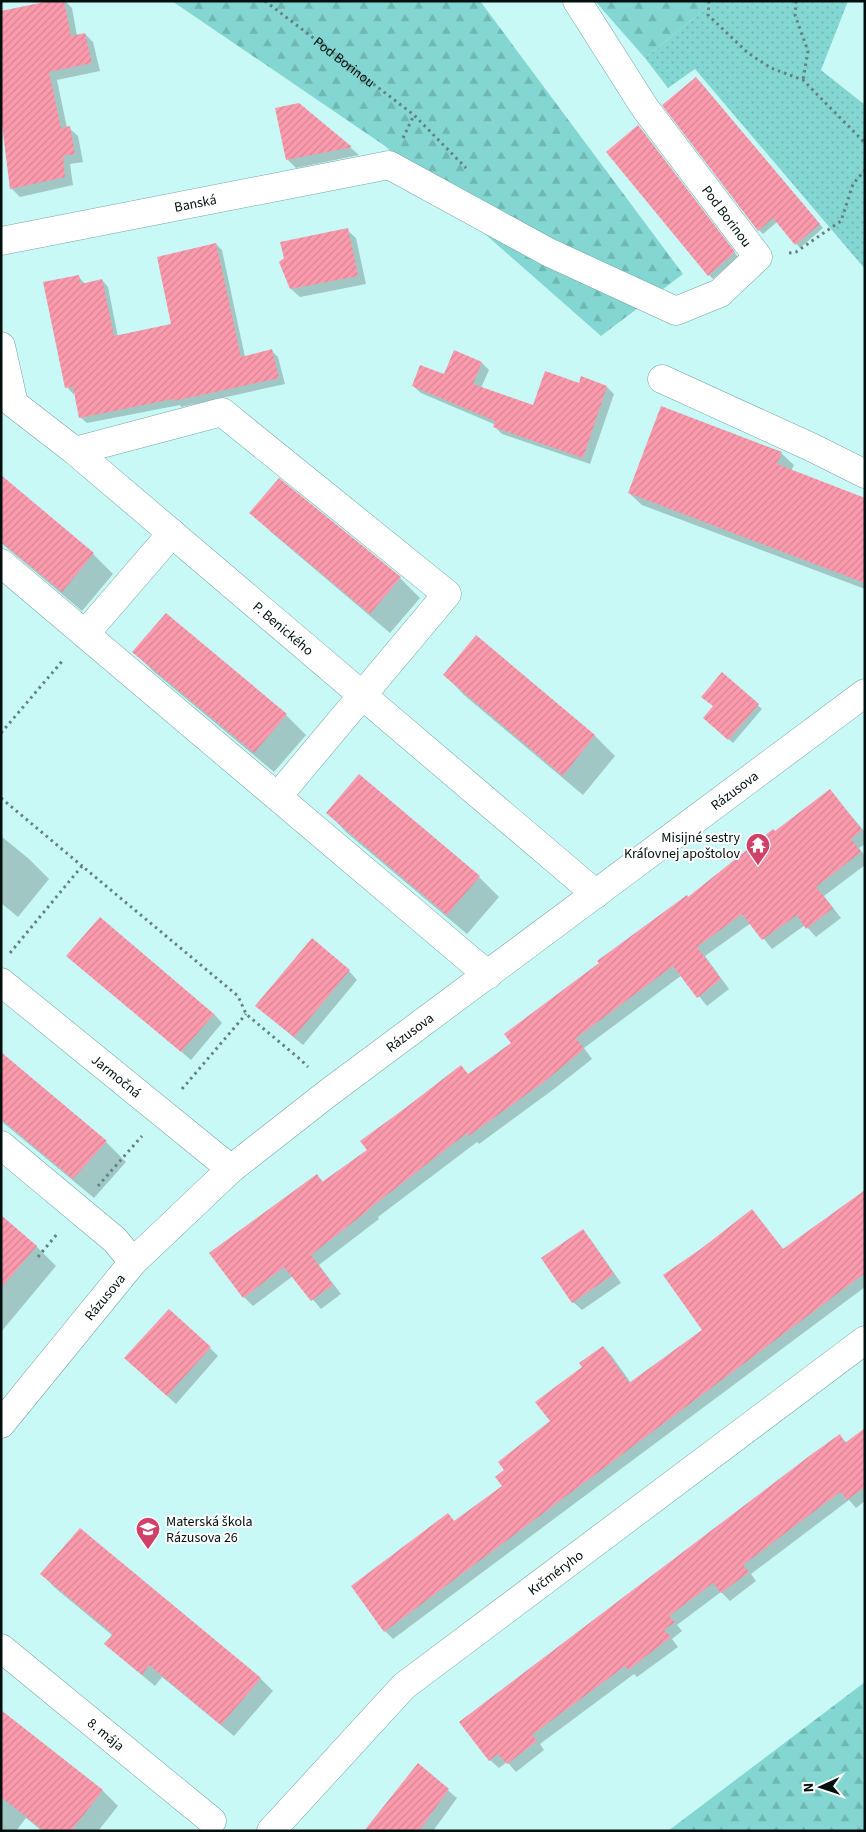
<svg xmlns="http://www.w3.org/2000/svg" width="866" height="1832" font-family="'Source Sans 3',sans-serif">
  <defs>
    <pattern id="grass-dots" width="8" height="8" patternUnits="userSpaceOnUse" patternTransform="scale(1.25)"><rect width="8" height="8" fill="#83d6d1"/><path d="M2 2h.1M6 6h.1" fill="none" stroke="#6fb7b2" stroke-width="1.8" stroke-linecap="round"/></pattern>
    <pattern id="forest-firs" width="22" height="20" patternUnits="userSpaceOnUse" patternTransform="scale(1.25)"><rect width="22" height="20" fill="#83d6d1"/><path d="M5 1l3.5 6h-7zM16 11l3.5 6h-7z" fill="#6fb7b2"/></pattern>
    <pattern id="building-hatch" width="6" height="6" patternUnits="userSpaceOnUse" patternTransform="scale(1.25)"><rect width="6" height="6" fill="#fc9aad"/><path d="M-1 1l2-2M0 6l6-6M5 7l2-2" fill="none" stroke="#d68494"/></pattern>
  </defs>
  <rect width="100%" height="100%" fill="#c9f9f6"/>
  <path fill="url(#grass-dots)" d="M715,1H848L821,70L865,105V269L695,69L668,88L645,58Z"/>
  <path fill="url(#forest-firs)" d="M172,1H480L683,274L601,336L385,146Z
    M595,1H715L645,58Z
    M865,1682V1831H668Z"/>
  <path fill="#0003" d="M55,1H65L72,8L77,36L85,34L93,42L100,71L57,80L67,128H69L78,136L83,162L70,164L73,185L20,197L11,188Z
    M700,82L823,228L800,248L777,222L763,234L759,230L664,105Z
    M298,104L351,148L359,155L296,168L287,159Z
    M642,130L738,257L713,279L709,275Z
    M347,230L356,238L366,284L300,297L291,289Z
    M216,244L222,250L245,357L272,351L278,357L285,384L181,407L180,405L87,423L80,417L76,393L73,394L67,387L78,276L85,284L102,280L108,287L118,337L172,325Z
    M455,352L482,363L489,370L481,388L534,407L579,384L582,378L607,387L614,394L590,464L502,434L495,427L496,425L421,393L413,386L444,375Z
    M781,453L794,465L791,471L865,499V589L642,505L629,493Z
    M1,476L93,554L113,574L82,611L1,543Z
    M279,480L400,578L420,598L390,633L271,532L251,512Z
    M476,637L595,736L615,756L583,795L464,695L445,675Z
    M134,652L286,715L306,735L274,772L154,672Z
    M722,674L762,709L733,743L709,722Z
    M830,791L865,832V844L859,848L865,856V865L824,896L841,918L816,937L805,925L772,949L751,923L705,956L729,989L707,1006L682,975L584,1048L592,1059L554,1089L479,1144L477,1142L378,1217L379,1219L319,1265L341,1294L321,1309L293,1276L253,1306L244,1297L317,1175L324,1183L368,1151L461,1067L469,1075L513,1043L688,898Z
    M328,813L479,877L499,897L467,934L347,833Z
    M1,836L29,859L49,879L18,917L1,903Z
    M68,956L214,1014L222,1023L191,1060Z
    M349,971L357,980L303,1045L256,1006Z
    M1,1054L106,1142L126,1162L94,1198L1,1121Z
    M865,1200V1287L393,1639L385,1631L448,1515L455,1522L503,1486L552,1421L584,1367L603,1347L611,1355L631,1383L704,1330L702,1249L751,1211L784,1250Z
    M1,1217L36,1246L56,1266L1,1332Z
    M583,1231L591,1240L621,1283L582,1310L573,1302Z
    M210,1348L218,1356L176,1404L134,1366Z
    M865,1430V1501L856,1508L849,1500L751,1574L756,1581L730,1601L721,1592L677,1625L682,1631L672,1639L678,1647L637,1677L634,1674L540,1744L544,1750L516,1772L507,1762L499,1768L490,1760L840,1436L847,1443Z
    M80,1529L261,1679L273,1691L234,1736L162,1677L155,1686L119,1656L106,1644L113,1636L54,1587L42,1574Z
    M1,1711L102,1790L118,1806L98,1831H42L26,1818L16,1831H1Z
    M418,1765L457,1798L433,1831H372Z"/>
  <path fill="url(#building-hatch)" d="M49,1H64L71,36L85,33L92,63L49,72L61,128L70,126L75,154L63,156L65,177L10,189L1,117V11Z
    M696,77L820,224L795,245L773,218L758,231L662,105Z
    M299,103L352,147L286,160L275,108Z
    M638,125L735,252L708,276L606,152Z
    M348,228L358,276L290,289L279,262L284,258L280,242Z
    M216,243L241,357L272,349L279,378L174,401L173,399L79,418L73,387L65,388L43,282L79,275L81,284L102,279L114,336L171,324L157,257Z
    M454,350L482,362L473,384L533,405L545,371L579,383L581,376L607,386L583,458L493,427L495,421L412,386L420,365L444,374Z
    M661,406L782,452L777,464L865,498V583L628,493Z
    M1,475L94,553L62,592L1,542Z
    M279,478L401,577L370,614L249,513Z
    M166,613L287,714L254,753L132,652Z
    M476,635L595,735L563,776L443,675Z
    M722,672L759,704L728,740L703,718L713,706L701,697Z
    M359,774L480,876L447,915L326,813Z
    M830,789L862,830L851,839L861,852L816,887L833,908L806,929L797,915L762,940L742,914L697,947L721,979L697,998L673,966L576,1038L584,1049L545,1081L469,1136L467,1133L370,1208V1209L311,1255L333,1285L311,1301L284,1267L243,1298L209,1253L317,1174L322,1182L367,1150L360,1141L404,1109L461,1065L468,1074L511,1043L504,1034L599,963L597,961L687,895L688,897L773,829L775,831Z
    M100,917L214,1014L181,1052L66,956Z
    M312,938L350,970L294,1037L255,1006Z
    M1,1052L107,1141L73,1179L1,1119Z
    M865,1190V1273L384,1632L351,1586L448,1513L454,1521L502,1486L495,1477L504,1470L498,1462L550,1421L535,1402L582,1367L579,1363L603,1346L629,1383L702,1330L663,1275L702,1248L752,1209L783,1249Z
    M1,1215L37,1246L1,1288Z
    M583,1229L614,1274L572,1303L541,1258Z
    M169,1309L211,1347L167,1396L124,1358Z
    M865,1428V1487L847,1500L840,1492L743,1565L749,1572L721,1593L713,1583L669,1616L675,1622L664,1630L671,1637L628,1670L625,1666L532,1735L537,1741L507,1764L498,1754L489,1761L459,1722L812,1454L840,1434L845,1443Z
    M80,1528L261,1678L221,1725L149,1665L142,1675L104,1644L113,1634L40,1574Z
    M1,1710L103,1790L71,1831H44L1,1797Z
    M418,1763L449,1789L419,1831H364Z"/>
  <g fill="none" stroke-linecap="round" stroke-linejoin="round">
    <defs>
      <g id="minor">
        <path id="s2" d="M1,241L389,165L548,252L676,311L720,293L758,257L645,108L577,1"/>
        <path id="s3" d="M1,346L14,404L75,451L596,894"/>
        <path d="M662,379L811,447L865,474"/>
        <path d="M75,451L222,412L447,594L278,796"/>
        <path d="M1,563L488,975"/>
        <path d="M85,634L172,533"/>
        <path id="s4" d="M1,982L231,1169"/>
        <path d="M1,1145L115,1240L133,1262"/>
        <path id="s5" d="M1,1424L133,1262L231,1169L328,1093L865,693"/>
        <path id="s6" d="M1,1648L212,1821"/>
        <path id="s7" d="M271,1831L404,1686L865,1340"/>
      </g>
    </defs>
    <use href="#minor" stroke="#77a5a2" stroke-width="29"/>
    <g stroke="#638280" stroke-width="3" stroke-dasharray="2.5 4" stroke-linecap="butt">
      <path id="s1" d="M265,1L414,115L466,168"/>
      <path d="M709,1L708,15L748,53L771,68L803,80L865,143"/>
      <path d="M796,1L795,15L808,51L803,80"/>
      <path d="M403,138L414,115"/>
      <path d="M789,253L796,252L841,221L853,184L865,170"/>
      <path d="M1,733L64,659"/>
      <path d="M1,798L82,866"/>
      <path d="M10,953L82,866L238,996L246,1014L301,1060L308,1067"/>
      <path d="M182,1089L246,1014"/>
      <path d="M98,1186L142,1136"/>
      <path d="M38,1257L57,1234"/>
    </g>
    <use href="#minor" stroke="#fff" stroke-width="28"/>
  </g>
  <defs>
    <symbol id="temple-pin" viewBox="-11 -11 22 30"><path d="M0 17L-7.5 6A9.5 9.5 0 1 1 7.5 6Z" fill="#d04169" stroke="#fff"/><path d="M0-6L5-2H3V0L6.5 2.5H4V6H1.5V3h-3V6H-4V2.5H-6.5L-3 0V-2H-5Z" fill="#fff"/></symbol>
    <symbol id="school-pin" viewBox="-11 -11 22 30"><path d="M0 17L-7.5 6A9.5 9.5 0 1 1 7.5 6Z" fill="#d04169" stroke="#fff"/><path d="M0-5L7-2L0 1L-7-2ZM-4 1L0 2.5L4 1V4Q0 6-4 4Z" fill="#fff"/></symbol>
  </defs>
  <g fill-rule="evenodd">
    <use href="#temple-pin" x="744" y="831" width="28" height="38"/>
    <use href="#school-pin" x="134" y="1515" width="28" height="38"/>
  </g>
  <g text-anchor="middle" stroke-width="4" stroke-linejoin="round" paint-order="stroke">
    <g font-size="14" fill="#01100f" stroke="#fff">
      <text dy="5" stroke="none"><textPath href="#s1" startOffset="100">Pod Borinou</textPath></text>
      <text dy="5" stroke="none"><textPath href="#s2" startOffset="198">Banská</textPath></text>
      <text transform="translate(727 216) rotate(53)" y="5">Pod Borinou</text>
      <text dy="5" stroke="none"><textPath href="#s3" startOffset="410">P. Benického</textPath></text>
      <text dy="5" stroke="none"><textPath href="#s5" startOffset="974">Rázusova</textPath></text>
      <text dy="5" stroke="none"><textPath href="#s5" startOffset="569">Rázusova</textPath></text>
      <text dy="5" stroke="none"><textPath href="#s4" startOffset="149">Jarmočná</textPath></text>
      <text dy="5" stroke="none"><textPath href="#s5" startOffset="164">Rázusova</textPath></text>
      <text dy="5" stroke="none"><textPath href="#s7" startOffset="386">Krčméryho</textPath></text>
      <text dy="5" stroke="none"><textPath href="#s6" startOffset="136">8. mája</textPath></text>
    </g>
    <g font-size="14" fill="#01100f" stroke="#fff" text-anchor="end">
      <text x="740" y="842">Misijné sestry<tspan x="740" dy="16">Kráľovnej apoštolov</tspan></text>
      <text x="166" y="1526" text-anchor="start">Materská škola<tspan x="166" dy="16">Rázusova 26</tspan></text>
    </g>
  </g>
  <rect width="866" height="1832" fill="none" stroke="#01100f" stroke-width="5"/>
  <g transform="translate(821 1787) rotate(267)" stroke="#ffffff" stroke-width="4" paint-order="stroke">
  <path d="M0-4L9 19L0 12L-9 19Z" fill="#01100f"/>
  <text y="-8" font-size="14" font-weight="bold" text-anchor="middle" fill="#01100f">N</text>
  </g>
</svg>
